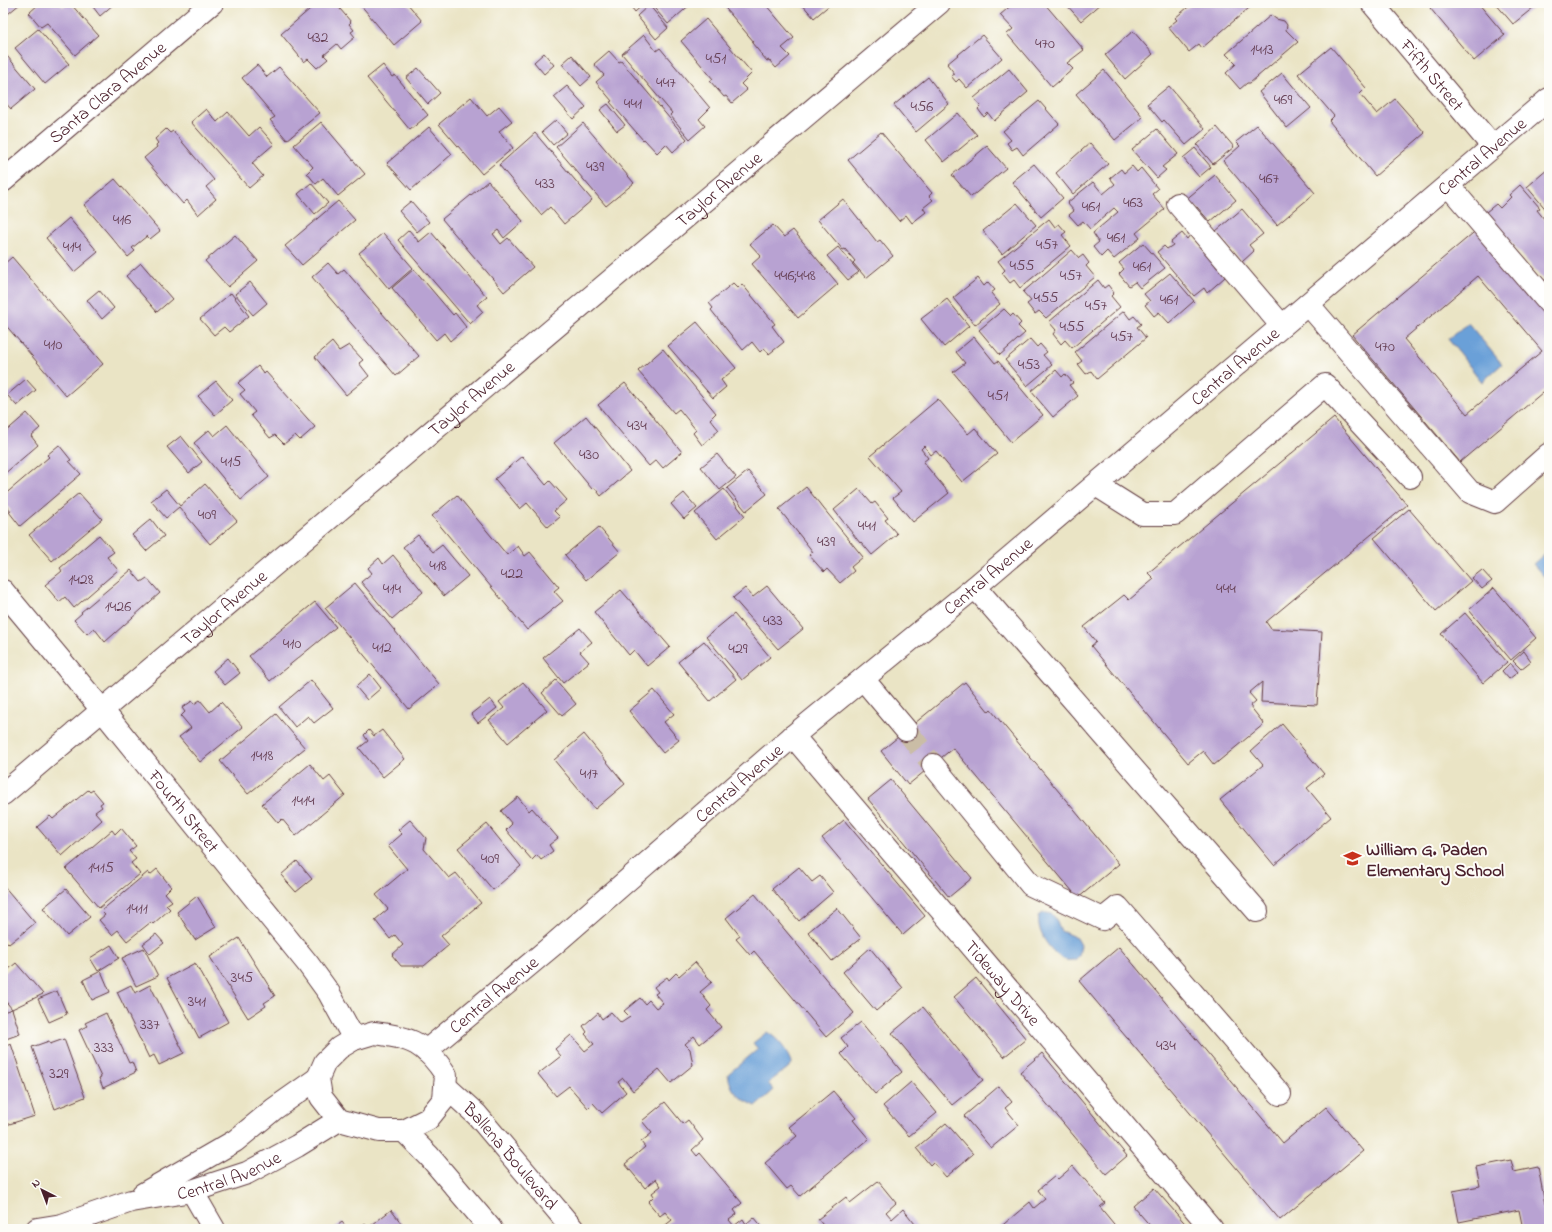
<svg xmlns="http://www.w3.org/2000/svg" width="1552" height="1232" font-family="'Indie Flower',sans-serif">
  <rect width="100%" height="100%" fill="#fdfcf7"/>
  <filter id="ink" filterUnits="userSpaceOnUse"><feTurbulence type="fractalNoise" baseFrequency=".025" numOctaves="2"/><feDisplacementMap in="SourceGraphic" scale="8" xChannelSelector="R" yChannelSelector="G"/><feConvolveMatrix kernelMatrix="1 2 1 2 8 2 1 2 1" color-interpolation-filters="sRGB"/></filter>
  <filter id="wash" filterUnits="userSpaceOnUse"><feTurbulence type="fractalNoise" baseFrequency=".012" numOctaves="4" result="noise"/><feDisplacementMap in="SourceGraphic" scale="16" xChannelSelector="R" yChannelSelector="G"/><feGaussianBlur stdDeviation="0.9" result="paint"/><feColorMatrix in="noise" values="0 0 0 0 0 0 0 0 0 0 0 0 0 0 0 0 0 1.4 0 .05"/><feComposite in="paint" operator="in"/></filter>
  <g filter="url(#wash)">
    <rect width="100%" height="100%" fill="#eae4c5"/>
    <path fill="#6ba0d8" stroke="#5a6082" d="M1468,323L1502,364L1482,382L1448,339Z
      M1549,550V582L1533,564Z
      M1043,913C1057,912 1055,921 1061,931L1077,938L1081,945L1079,955L1075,960C1072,960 1069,961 1066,960C1051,954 1036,932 1039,916Z
      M767,1032C780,1040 787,1050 792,1065L768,1083L774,1090L756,1106C739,1098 731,1093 728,1074L758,1049L753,1043Z"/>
    <g id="blocks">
      <path fill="#b8a2d2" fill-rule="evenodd" d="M3,3H21L3,18Z
        M40,3H59L63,7L67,3H70L98,35L75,55L47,23L41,27L29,13Z
        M90,3H115L100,16Z
        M317,3H335L351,22L349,24L354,30L351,32L355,37L341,49L337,44L324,55L328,59L317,68L308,59L304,62L281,34Z
        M359,3H407L422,21L394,45Z
        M628,3H645L635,12Z
        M650,3H692L668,24Z
        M721,3L765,4L794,38L782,48L790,56L776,68L769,60L767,61L752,43L754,42Z
        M801,3H832L814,18Z
        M1014,3H1044L1084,50L1067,63L1073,69L1052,87L1007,34L1013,29L1000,15Z
        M1065,3H1102L1081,21Z
        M1193,3H1255L1202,48L1199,44L1189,52L1168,27L1177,20L1175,18Z
        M1436,3H1478L1505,35L1474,61L1430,8Z
        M1495,3H1539L1513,24Z
        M649,5L668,28L656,39L637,16Z
        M1271,15L1276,19L1284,21L1287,25L1286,30L1298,42L1250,83H1247L1240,89L1226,73L1236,64L1226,54Z
        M706,19L752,73L741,84L747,90L732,103L726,96L724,97L710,81L713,79L681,41Z
        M38,29L69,64L45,84L15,48Z
        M1133,31L1153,54L1125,79L1105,55Z
        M644,35L656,51L660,48L710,108L699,119L705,126L690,139L670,115L672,113L622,54Z
        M982,35L1002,58L967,88L959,79L956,82L951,76L955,74L947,64Z
        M1331,47L1366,88L1360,94L1377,114L1395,99L1425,133L1375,176L1329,121L1334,116L1298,74Z
        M609,51L619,62L621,61L687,139L673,152L666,144L657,153L644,139L643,140L610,102L612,101L596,82L604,75L594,64Z
        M544,53L554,65L544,74L534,62Z
        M572,55L591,77L581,86L562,64Z
        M7,56L35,89L11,109L3,100V59Z
        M257,65L267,77L279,67L320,113L287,140L270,120L275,117L242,78Z
        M383,65L392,77L395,75L428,115L410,130L367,78Z
        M418,68L440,93L428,104L406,78Z
        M1009,69L1028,92L994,121L988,113L984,117L978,109L981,106L974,98Z
        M1104,70L1143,117L1115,140L1076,94Z
        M1282,73L1311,108L1287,128L1259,92Z
        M928,77L949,104L916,132L894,105Z
        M567,86L586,107L573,119L554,97Z
        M1169,86L1205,129L1186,145L1164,120L1162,122L1147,104Z
        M471,97L487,116L499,106L512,121L499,131L513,148L482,174L439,124Z
        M1039,101L1059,124L1023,155L1017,147L1012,150L1007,143L1011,140L1003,131Z
        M608,104L625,125L617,131L600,110Z
        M206,109L217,122L228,112L249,136L259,127L274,144L252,163L263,176L249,188L191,122Z
        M958,113L977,135L944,162L926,140Z
        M556,120L567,133L553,145L542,132Z
        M321,122L365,174L338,196L323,178L316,184L307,173L313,167L294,145Z
        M583,123L634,183L606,206L556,147Z
        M1257,125L1315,193L1277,225L1223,161L1240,146L1236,142Z
        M429,127L452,154L411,190L387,163Z
        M1217,127L1234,147L1213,164L1197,145Z
        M166,129L170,133L173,131L214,180L206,187L216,199L198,215L187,200L183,204L144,158L157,147L156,145L158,143L155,139Z
        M1157,129L1178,154L1162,167L1166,170L1157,178L1132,150Z
        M881,132L932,193L929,196L933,200L923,208L926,212L912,223L906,215L899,221L848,160Z
        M535,133L592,200L564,224L550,207L541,215L499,165Z
        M1090,143L1108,164L1073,194L1056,173Z
        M987,146L1006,168L971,197L952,175Z
        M1195,148L1211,167L1199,177L1183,158Z
        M1034,164L1063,198L1041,217L1012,182Z
        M1132,166L1137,172L1141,168L1158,189L1152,194L1165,209L1136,233L1140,238L1114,259L1107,251L1101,257L1093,247L1099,242L1093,233L1118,212L1114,208L1090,229L1083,221L1078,225L1069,215L1074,211L1067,203L1093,182L1103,194L1115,184L1110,178L1121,169L1124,173Z
        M1549,168V213L1527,187Z
        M1215,175L1236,200L1210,222L1197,207L1192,210L1184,201Z
        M115,179L160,231L150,239L147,236L132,248L135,251L128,257L84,205Z
        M488,181L523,221L504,238L498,230L493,234L501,244L508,238L533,267L504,292L442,219Z
        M311,183L328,203L315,214L298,194Z
        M1520,185L1540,208L1537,210L1549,225V277L1544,281L1486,212L1496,204L1500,208L1511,197L1509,195Z
        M843,199L877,242L880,240L893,256L866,278L853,263L855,261L845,249L843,250L818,220Z
        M338,201L355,220L302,265L285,246Z
        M411,201L429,222L417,232L399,211Z
        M1017,203L1036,225L1002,254L983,231Z
        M1242,209L1263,234L1249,245L1254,251L1242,262L1216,231Z
        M69,218L98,252L74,272L46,238Z
        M1049,219L1055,227L1059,224L1066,232L1062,235L1071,246L1020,288L1014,280L1010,283L1002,273L1005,270L998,261Z
        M773,225L784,237L793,230L838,284L798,318L752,264L761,256L750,244Z
        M1479,228L1549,310V387L1460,462L1352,335ZM1478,276L1542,351L1467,414L1404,339Z
        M409,230L419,242L431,232L487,297L477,305L483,312L470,324L398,240Z
        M383,233L413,268L389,289L359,253Z
        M1182,233L1187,239L1190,235L1225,277L1207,293L1204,288L1194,296L1157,252L1164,246L1167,249L1173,245L1171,242Z
        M235,235L258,261L228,287L205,261Z
        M1143,243L1165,268L1140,288L1135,282L1129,286L1119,274L1124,269L1119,263Z
        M838,247L859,272L848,280L827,256Z
        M1072,250L1079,258L1083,255L1089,263L1086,266L1095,277L1046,318L1039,311L1035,314L1027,304L1031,301L1023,292Z
        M12,257L103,364L66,396L3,322V265Z
        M141,263L172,299L157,312L126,276Z
        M328,263L338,274L344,269L419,356L396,376L312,277Z
        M414,269L453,315L455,313L466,327L450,341L444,333L436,340L392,288Z
        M1170,273L1194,301L1169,323L1159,312L1154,316L1145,305L1150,301L1144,294Z
        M978,278L984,286L988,282L995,290L991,293L1000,304L975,325L953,298Z
        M1098,280L1104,288L1108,285L1114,293L1111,296L1120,307L1072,348L1065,340L1061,344L1053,334L1056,330L1049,322Z
        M250,282L267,303L253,315L235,294Z
        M733,283L738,288L742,284L775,324L772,326L784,342L769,354L764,348L760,352L752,342L743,350L711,310L713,308L709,303Z
        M99,290L114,308L102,319L87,300Z
        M231,293L249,316L229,332L224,327L214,335L200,319Z
        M947,299L969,326L944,347L921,319Z
        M1004,309L1011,316L1013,314L1021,323L1018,326L1025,333L1000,355L979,330Z
        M1124,311L1130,319L1134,316L1141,324L1137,327L1146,338L1097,379L1091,371L1086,374L1078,364L1082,361L1075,352Z
        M697,322L736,368L721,380L726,387L713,398L668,346Z
        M974,337L995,363L998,361L1043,415L1011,442L953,372L965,363L956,352Z
        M1030,339L1037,347L1040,344L1047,352L1043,355L1052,365L1027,386L1005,360Z
        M332,342L339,351L349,345L363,360L359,363L369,376L346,395L315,357Z
        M663,349L716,413L710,419L719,430L702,445L693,433L696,430L679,409L674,413L638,371Z
        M258,366L264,374L266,372L315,427L300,440L295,435L284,444L275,435L270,438L251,415L255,412L240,394L245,390L238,383Z
        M1056,370L1062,377L1065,374L1073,383L1069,385L1078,396L1053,417L1031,391Z
        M26,379L36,390L17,406L7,395Z
        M216,381L232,400L215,415L198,396Z
        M625,383L682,452L663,468L656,460L649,466L598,405Z
        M938,399L968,434L975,428L997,454L962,482L936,451L931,455L924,446L921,449L928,458L923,462L949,493L913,522L893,498L901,492L870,456Z
        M27,413L40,428L31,436L38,445L3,475V434Z
        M586,416L630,471L601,496L594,487L592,489L554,443Z
        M1334,418L1407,505L1266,622L1271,629L1322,632L1317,705L1261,702L1262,682L1249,693L1256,701L1250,706L1264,724L1214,765L1203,751L1188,763L1091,646L1096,642L1084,627L1124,595L1129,600L1154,579L1148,573Z
        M227,425L269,477L241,500L194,443L209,430L214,436Z
        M181,436L202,462L189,473L167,447Z
        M59,445L71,460L69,461L81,474L20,526L9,512L11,511L3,501V496L49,457L47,455Z
        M717,454L736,477L720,490L701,467Z
        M522,456L546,485L550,481L567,500L554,511L560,517L548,527L527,503L520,509L495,479Z
        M748,471L767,494L746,511L727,488Z
        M205,484L237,521L210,544L179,507L166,518L151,501L166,489L180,506Z
        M806,487L863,557L851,567L854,571L840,583L827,569L824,572L809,555L813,552L779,509Z
        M724,489L745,516L717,539L695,513Z
        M859,489L872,504L875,502L888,518L885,520L897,534L872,555L861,542L860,543L834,510Z
        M79,493L102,519L52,561L29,535Z
        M684,493L697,508L684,519L671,504Z
        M457,495L507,555L518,546L525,556L530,552L559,587L554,591L563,601L527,630L432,516Z
        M1409,509L1471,581L1436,611L1374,538Z
        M151,519L164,536L146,551L132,535Z
        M599,527L620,552L586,580L565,555Z
        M99,535L114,552L107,557L118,570L74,608L65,597L59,602L45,585L62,571L60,568Z
        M418,535L433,552L442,545L468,576L444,596L403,547Z
        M393,555L423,592L392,619L361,582L372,573L368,568L379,558L383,564Z
        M131,570L141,582L147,578L160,593L105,642L94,628L87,634L74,620L82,613L81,612Z
        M1482,570L1492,581L1482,589L1472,578Z
        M355,583L439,684L409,709L325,608Z
        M767,586L803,629L778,649L733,598L745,588L753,597Z
        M1494,588L1536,638L1511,660L1469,610Z
        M621,590L670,647L647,666L634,650L629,655L594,612Z
        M315,602L336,627L270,681L249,656Z
        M1465,613L1507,662L1483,683L1441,634Z
        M734,614L770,657L742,680L706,637Z
        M580,628L592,642L580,652L589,662L563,683L543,658Z
        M704,641L736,679L710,701L678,662Z
        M1524,651L1531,661L1521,669L1513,661Z
        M228,658L240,673L225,685L213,671Z
        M1510,663L1518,672L1509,679L1502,671Z
        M370,674L381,688L367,700L356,687Z
        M311,680L333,708L314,723L308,716L295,727L279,707Z
        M556,680L576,704L562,716L542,693Z
        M523,682L547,710L508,743L489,720L504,708L499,702Z
        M965,682L989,712L991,710L1119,864L1078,898L953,748L908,785L881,751Z
        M654,690L674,714L664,722L679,740L663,753L629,711Z
        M490,699L497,708L478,723L471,714Z
        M200,700L210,712L221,702L243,727L200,762L179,737L191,728L181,716L185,712L182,708L192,701L194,704Z
        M276,714L305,748L248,794L220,761Z
        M1282,724L1324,774L1307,788L1331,817L1274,865L1220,800L1263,765L1251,751Z
        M369,730L374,736L382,730L405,759L383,777L359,748L368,741L364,735Z
        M584,734L625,784L595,809L554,760Z
        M310,764L324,781L330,776L345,795L296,836L282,819L278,823L262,804Z
        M891,780L972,878L949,897L868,799Z
        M88,790L90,792L93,790L103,802L100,804L102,807L95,812L102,820L62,856L37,827L50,816L53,819Z
        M518,797L529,811L532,808L558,838L549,845L553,851L541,860L537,855L532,860L506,830L512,824L501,811Z
        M410,820L426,838L424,849L449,878L456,873L481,903L441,936L449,945L424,966H401L392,955L403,945L395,935L390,939L375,920L388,909L376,895L407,869L388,846L402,834L398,830Z
        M844,820L925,916L903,935L822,838Z
        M487,824L521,866L493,890L458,848Z
        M121,828L136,846L129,851L136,859L131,863L140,874L99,908L66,869L112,830L115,834Z
        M297,861L312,879L296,892L281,875Z
        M799,867L812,882L820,876L833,892L799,921L772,889Z
        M157,869L171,887L165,893L172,901L166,905L170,909L153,924L151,922L127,941L118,930L112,935L99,920L105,915L101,911L148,872L150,875Z
        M3,885L35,923L9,944L3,938Z
        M66,889L90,917L67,936L43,908Z
        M755,894L854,1013L826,1037L754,951L750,955L736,939L740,936L726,918Z
        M197,896L216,927L195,940L177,912Z
        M837,908L861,938L832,961L808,932Z
        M156,934L164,943L150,954L143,944Z
        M239,938L275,996L264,1003L266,1006L248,1018L210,957Z
        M111,945L119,958L98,971L90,958Z
        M1119,947L1283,1143L1326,1107L1363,1151L1280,1220L1079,981Z
        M144,948L158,976L136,986L122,958Z
        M870,948L903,988L876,1011L843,972Z
        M695,962L712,982L700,992L711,1006L707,1010L721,1027L700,1044L694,1036L685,1044L690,1049L693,1065L671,1083L659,1069L633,1091L623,1078L618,1082L626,1092L602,1113L593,1103L588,1108L569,1086L556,1096L538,1074L561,1056L555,1049L571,1035L585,1051L594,1044L585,1034L587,1032L583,1026L598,1013L602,1019L611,1012L621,1023L630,1017L624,1011L640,998L645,1004L649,1000L656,1008L663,1003L655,994L658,992L654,987L667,977L669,980L676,973L679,976Z
        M16,963L43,994L12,1009L3,998V974Z
        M195,963L228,1022L199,1038L167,978Z
        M101,971L110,992L92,1000L83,980Z
        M976,978L1026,1039L1004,1057L954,997Z
        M131,985L135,993L150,985L184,1053L159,1065L154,1055L149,1058L117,992Z
        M57,991L67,1014L49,1022L38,999Z
        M923,1007L983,1080L952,1105L892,1033Z
        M12,1009L20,1034L3,1040V1012Z
        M106,1013L129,1063L132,1062L136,1072L103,1088L99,1078L101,1077L79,1030L87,1026L85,1023Z
        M861,1022L902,1072L875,1094L841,1054L848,1047L841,1038Z
        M64,1039L85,1097L55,1109L32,1047L49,1041L50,1044Z
        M11,1044L35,1116L3,1126V1047Z
        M1042,1053L1127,1156L1106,1174L1020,1072Z
        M911,1082L937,1113L909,1136L883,1106Z
        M999,1086L1012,1102L1005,1108L1019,1125L991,1148L964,1116Z
        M833,1091L856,1118L853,1120L869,1139L800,1196L791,1186L787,1189L765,1163L797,1136L789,1127Z
        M665,1102L683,1124L688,1120L703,1140L692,1150L697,1156L700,1153L742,1203L734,1210L737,1214L729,1220L734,1226L743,1219L746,1224L754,1217L764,1229H663L662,1228L672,1220L665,1212L660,1216L648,1202L654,1196L652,1193L661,1186L656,1179L645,1188L625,1164L645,1147L641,1142L652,1133L642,1121Z
        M946,1123L973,1154L946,1177L933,1162L930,1165L916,1148Z
        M1511,1160L1514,1172L1538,1167L1545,1204L1549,1203V1229H1523L1519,1210L1459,1222L1453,1191L1480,1186L1476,1167Z
        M1073,1166L1105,1203L1100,1207L1118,1229H998L1030,1202L1034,1208L1045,1199L1038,1190L1055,1176L1058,1179Z
        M878,1181L896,1203L886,1212L892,1219L903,1209L919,1229H826L818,1219L846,1197L850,1203Z
        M1154,1188L1190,1229H1153L1133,1206Z
        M391,1210L406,1229H359L365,1224L368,1228Z
        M342,1222L348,1229H333Z"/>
    </g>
  </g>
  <g filter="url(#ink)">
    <use href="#blocks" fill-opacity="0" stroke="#623d42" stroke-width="1"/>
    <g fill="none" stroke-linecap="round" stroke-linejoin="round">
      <path stroke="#cabda6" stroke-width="22" stroke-dasharray="22 11" stroke-linecap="butt" d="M906,730L933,765"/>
      <defs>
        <g id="minor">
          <path id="s1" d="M1372,3L1493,147"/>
          <path id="s2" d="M3,181L212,3"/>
          <path d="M1448,185L1549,303"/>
          <path d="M1178,204L1282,326"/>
          <path d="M1308,304L1470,492L1495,502L1549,454"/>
          <path d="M1096,485L1142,514H1175L1325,385L1410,477"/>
          <path d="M975,587L1257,911"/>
          <path id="s3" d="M3,591L103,711L308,964L329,993L354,1039"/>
          <path d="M863,679L906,730"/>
          <path id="s4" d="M793,736L1212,1229"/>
          <path d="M933,765L1031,885L1103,919L1118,907L1280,1094"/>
          <path id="s5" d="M3,794L939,3"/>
          <path d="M374,1033C411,1037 426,1044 446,1075L444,1099L428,1119L404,1131H379L339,1120L321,1097L318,1078L325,1062L339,1048L354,1039Z"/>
          <path id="s6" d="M426,1051L553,945L793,736L975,587L1549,99"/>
          <path id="s7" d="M445,1086L477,1115L573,1229"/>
          <path d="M404,1131L429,1156L491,1229"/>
          <path d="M192,1191L214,1229"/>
          <path d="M143,1194L235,1141L274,1109L318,1078"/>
          <path id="s8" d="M37,1229L62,1225L131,1201L192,1191L247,1173L297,1146L339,1120"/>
        </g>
      </defs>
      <use href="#minor" stroke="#623d42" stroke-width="24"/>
      <use href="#minor" stroke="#fff" stroke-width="22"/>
    </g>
  </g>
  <defs>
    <symbol id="school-bare" viewBox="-9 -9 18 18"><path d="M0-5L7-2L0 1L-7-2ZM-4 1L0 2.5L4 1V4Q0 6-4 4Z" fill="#c8321e" stroke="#fdfcf7" stroke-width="2.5" paint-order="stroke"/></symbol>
  </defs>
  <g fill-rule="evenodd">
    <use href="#school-bare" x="1340" y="846" width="25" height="25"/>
  </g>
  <g text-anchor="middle" stroke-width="4" stroke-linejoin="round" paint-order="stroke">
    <g font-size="16" fill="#664055">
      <text x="318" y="42">432</text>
      <text x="1045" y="48">470</text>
      <text x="1262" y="54">1413</text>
      <text x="716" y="63">451</text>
      <text x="666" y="87">447</text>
      <text x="1283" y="104">469</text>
      <text x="633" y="108">441</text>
      <text x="922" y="111">456</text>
      <text x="595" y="171">439</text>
      <text x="1269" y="183">467</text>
      <text x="545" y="188">433</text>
      <text x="1133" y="207">463</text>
      <text x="1091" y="211">461</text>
      <text x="122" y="224">416</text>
      <text x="1116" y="242">461</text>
      <text x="1047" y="249">457</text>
      <text x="72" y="251">414</text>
      <text x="1022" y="270">455</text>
      <text x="1142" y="271">461</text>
      <text x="795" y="280">446;448</text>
      <text x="1071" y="280">457</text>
      <text x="1046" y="302">455</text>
      <text x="1169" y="304">461</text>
      <text x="1096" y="310">457</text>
      <text x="1072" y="331">455</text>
      <text x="1122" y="341">457</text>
      <text x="53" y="349">410</text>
      <text x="1385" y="351">470</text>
      <text x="1029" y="369">453</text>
      <text x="998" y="400">451</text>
      <text x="637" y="430">434</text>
      <text x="589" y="459">430</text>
      <text x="231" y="466">415</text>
      <text x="207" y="519">409</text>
      <text x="867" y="530">441</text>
      <text x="826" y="546">439</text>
      <text x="438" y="570">418</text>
      <text x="512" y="578">422</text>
      <text x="81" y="584">1428</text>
      <text x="392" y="593">414</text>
      <text x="1226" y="593">444</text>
      <text x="118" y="611">1426</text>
      <text x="773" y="625">433</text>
      <text x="292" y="648">410</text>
      <text x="382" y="652">412</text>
      <text x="738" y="653">429</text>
      <text x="262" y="760">1418</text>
      <text x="589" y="778">417</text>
      <text x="303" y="805">1414</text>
      <text x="490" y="863">409</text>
      <text x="101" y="872">1415</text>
      <text x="137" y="913">1411</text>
      <text x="242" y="982">345</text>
      <text x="197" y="1006">341</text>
      <text x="150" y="1029">337</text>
      <text x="1166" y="1050">434</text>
      <text x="104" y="1052">333</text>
      <text x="59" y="1078">329</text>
    </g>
    <g font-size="18" fill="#4a1f2b" stroke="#fdfcf7">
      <text dy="6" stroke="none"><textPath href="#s1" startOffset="94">Fifth Street</textPath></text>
      <text dy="6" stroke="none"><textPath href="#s2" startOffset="137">Santa Clara Avenue</textPath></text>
      <text dy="6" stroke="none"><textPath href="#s6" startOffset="1384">Central Avenue</textPath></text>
      <text dy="6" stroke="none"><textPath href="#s5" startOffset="937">Taylor Avenue</textPath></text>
      <text dy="6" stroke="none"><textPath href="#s6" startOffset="1060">Central Avenue</textPath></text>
      <text dy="6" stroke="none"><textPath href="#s5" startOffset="613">Taylor Avenue</textPath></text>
      <text dy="6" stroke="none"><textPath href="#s6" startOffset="736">Central Avenue</textPath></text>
      <text dy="6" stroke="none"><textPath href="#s5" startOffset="289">Taylor Avenue</textPath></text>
      <text dy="6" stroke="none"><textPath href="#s6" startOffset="412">Central Avenue</textPath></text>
      <text dy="6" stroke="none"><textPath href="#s3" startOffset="285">Fourth Street</textPath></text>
      <text dy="6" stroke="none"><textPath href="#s4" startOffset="324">Tideway Drive</textPath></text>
      <text dy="6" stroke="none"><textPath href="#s6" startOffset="88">Central Avenue</textPath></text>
      <text dy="6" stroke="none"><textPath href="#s7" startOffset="96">Ballena Boulevard</textPath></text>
      <text dy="6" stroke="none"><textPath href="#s8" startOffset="200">Central Avenue</textPath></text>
    </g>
    <g font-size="18" font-weight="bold" fill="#4a1f2b" stroke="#fdfcf7" text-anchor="start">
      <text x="1366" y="855">William G. Paden<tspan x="1366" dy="21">Elementary School</tspan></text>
    </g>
  </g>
  <rect width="1552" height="1232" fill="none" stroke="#fdfcf7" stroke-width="16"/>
  <g transform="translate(42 1190) rotate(318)" stroke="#fdfcf7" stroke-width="3" paint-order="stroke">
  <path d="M0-3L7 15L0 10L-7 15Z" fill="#4a1f2b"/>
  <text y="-6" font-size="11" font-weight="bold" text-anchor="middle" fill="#4a1f2b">N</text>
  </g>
</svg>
